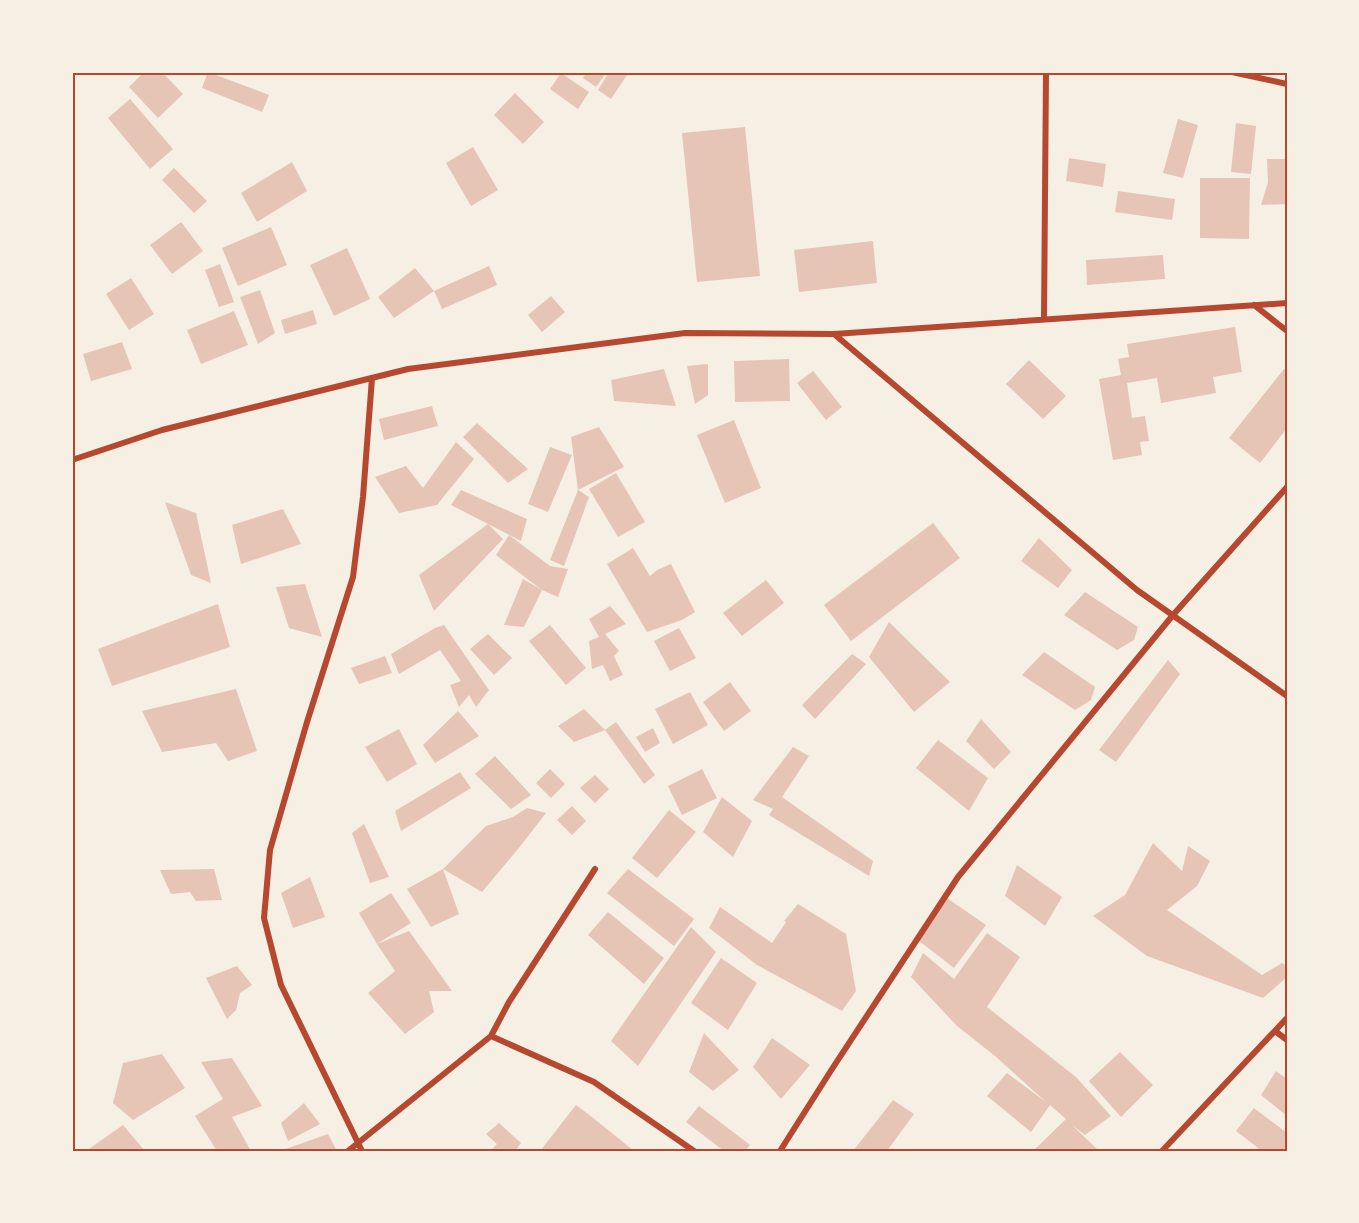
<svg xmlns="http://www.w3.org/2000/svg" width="1359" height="1223" font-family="Raleway,sans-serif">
  <rect width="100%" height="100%" fill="#f6efe4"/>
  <path fill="#e6c5b7" d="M144,72H162L183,94L158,118L129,87Z
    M208,72L269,95L262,112L202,88Z
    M587,72H607L596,87L583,78Z
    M609,72H629L611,99L598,90Z
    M561,73L589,92L578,109L550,89Z
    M515,93L544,122L523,144L494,115Z
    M130,99L173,149L150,169L108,118Z
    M1178,119L1198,125L1183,178L1163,173Z
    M1236,123L1256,126L1251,174L1231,172Z
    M745,127L760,276L697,282L682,133Z
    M473,147L498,190L471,206L446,163Z
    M1069,158L1106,164L1103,187L1066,181Z
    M1267,159H1287V204L1261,205L1268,182Z
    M292,162L307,191L257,222L241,193Z
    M174,168L207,201L194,213L162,180Z
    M1200,178H1250L1249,239L1200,238Z
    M1118,191L1175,199L1172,220L1115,212Z
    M181,222L203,251L172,274L150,245Z
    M271,227L287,265L238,286L222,248Z
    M873,241L877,283L799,292L794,250Z
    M347,248L370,299L334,316L310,265Z
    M1163,255L1165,279L1087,285L1086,260Z
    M220,264L234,302L219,307L205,270Z
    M489,266L497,285L442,309L434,291Z
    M415,268L434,291L394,318L378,297Z
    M131,278L154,314L129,330L106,294Z
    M260,290L275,333L258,344L240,297Z
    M551,296L565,312L542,332L528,315Z
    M313,310L317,324L285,334L281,320Z
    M234,311L248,345L201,364L187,330Z
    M1235,327L1242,372L1213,377L1216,393L1161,403L1157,378L1127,383L1132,418L1145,416L1149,441L1140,442L1142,455L1113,460L1099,379L1121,375L1118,359L1129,357L1127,344Z
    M122,342L132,369L91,381L83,354Z
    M789,359L790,401L735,402L734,361Z
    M1029,360L1066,396L1043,419L1006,384Z
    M708,364V395L695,404L687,366Z
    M664,369L676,406L614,401L611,380Z
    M1284,369L1287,371V428L1260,463L1229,438Z
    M813,371L842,407L826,420L797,383Z
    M432,406L438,426L384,440L379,419Z
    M734,420L761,488L725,503L697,435Z
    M477,423L528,469L508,483L463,437Z
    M599,427L624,467L578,490L571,437Z
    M456,442L474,459L437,505L399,513L375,477L406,466L423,488Z
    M550,447L572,455L548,512L528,504Z
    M616,473L645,522L618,537L589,489Z
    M461,490L527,519L521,541L451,505Z
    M578,490L589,497L564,566L550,560Z
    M165,502L196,513L211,583L191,575Z
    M283,509L301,544L241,564L232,525Z
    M933,523L960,558L851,641L824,605Z
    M488,524L503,539L434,611L419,575Z
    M509,535L550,566L568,569L558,597L542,590L496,555Z
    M1039,538L1072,570L1058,588L1021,561Z
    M633,548L650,576L657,570L671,564L695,612L682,620L647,632L607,564Z
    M523,579L542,590L524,627L504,625Z
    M766,580L784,603L742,636L723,613Z
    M305,584L322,637L289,628L276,587Z
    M1085,592L1138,627L1134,640L1117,650L1064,615Z
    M218,604L230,647L112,686L98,649Z
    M610,606L626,624L605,634L619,651L614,656L623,675L610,681L603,665L592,669L589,641L599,637L589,619Z
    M889,622L950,682L914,712L869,657Z
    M444,625L489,690L476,707L469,695L459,707L450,685L461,681L440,650L399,674L391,654L435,628Z
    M550,625L586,668L566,685L529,641Z
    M679,628L696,658L670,671L654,641Z
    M488,634L512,658L494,675L470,649Z
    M1044,652L1095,687L1091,700L1075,710L1022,675Z
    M852,654L866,664L815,719L802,705Z
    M385,656L392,673L359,684L351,668Z
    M1168,660L1180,674L1116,762L1099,750Z
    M730,682L751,711L724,731L703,702Z
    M236,689L257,751L228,761L216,743L162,752L142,711Z
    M690,692L708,725L673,744L655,709Z
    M584,709L605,730L616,722L655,775L644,784L605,730L574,742L558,726Z
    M458,711L479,736L435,763L423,745Z
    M981,719L1011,752L994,769L966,741Z
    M653,728L660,743L645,752L636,737Z
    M399,729L417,764L387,782L365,747Z
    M938,740L988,778L969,811L916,768Z
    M793,747L809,756L782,797L873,861L869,876L769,815L773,809L753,800Z
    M495,756L531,795L511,809L475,774Z
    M550,769L565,784L551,798L536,783Z
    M702,769L717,798L682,815L668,786Z
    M460,772L471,788L401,831L395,811Z
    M595,775L609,789L595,803L580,788Z
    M722,797L752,821L733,857L703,832Z
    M572,806L586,821L572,835L557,820Z
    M527,808L546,813L518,849L482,892L443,869L459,914L431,927L407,889L443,869L486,826L513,817Z
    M669,810L696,832L657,878L632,858Z
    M364,824L389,877L370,883L352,833Z
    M1153,843L1182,871L1188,846L1210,861L1197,886L1167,910L1262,975L1282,963L1287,966V977L1263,998L1147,956L1093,916L1125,895Z
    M1017,865L1062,897L1045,926L1005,896Z
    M214,869L222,900L196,901L190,892L171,894L160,870Z
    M628,869L694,919L674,946L607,893Z
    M310,877L325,917L293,928L281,893Z
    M391,893L411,923L377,944L359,913Z
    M947,898L986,925L954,968L918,940Z
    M798,904L846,934L856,991L842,1011L757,965L709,928L720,907L772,943L786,922L784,921Z
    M608,912L664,958L644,984L588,935Z
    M691,927L716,952L638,1066L611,1041Z
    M409,931L452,991H429L434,1012L405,1034L368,993L395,971L377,944Z
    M987,933L1020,957L987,1007L1076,1077L1111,1116L1085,1135L1072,1125L1097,1149L1094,1151H1033L1066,1119L1050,1105L1031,1132L987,1096L1007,1073L1046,1102L995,1056L957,1026L911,977L923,953L954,979Z
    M721,958L757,983L728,1030L691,1003Z
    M237,966L252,985L240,993L236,1010L227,1019L206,978Z
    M704,1033L739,1070L713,1091L689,1072Z
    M772,1038L810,1065L781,1099L753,1067Z
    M1120,1052L1153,1085L1121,1117L1089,1081Z
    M162,1054L185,1088L133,1120L113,1103L123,1063Z
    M232,1058L262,1106L232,1117L251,1151H217L195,1116L223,1099L201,1062Z
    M1276,1071L1287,1079V1116L1261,1095Z
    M893,1100L914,1114L887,1151H853Z
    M304,1103L320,1124L288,1141L281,1123Z
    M576,1105L592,1117L634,1151H540Z
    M699,1106L750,1145L745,1151H724L686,1122Z
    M1254,1108L1287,1133V1151H1262L1236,1131Z
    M499,1123L521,1143L515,1151H490L497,1144L486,1134Z
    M123,1125L145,1151H86Z
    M328,1134L337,1151H280Z"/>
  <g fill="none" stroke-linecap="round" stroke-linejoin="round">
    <path stroke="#b5482f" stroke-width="6" d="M1232,72L1287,84
      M1254,305L1287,331
      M1044,319L1046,72
      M834,334L1137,590L1287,696
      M72,460L162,430L408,369L685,333L834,334L1287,303
      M1275,1031L1287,1040
      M491,1036L594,1082L694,1151
      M348,1151L491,1036L509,1002L595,869
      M362,1151L281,985L264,918L270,850L307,722L353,577L363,497L372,378
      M780,1151L832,1069L958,877L1173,615L1287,487
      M1162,1151L1287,1018"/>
  </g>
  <rect width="1359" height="1223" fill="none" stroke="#f6efe4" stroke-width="147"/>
  <rect x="74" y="74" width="1212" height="1076" fill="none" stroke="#b5482f" stroke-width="2"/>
</svg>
